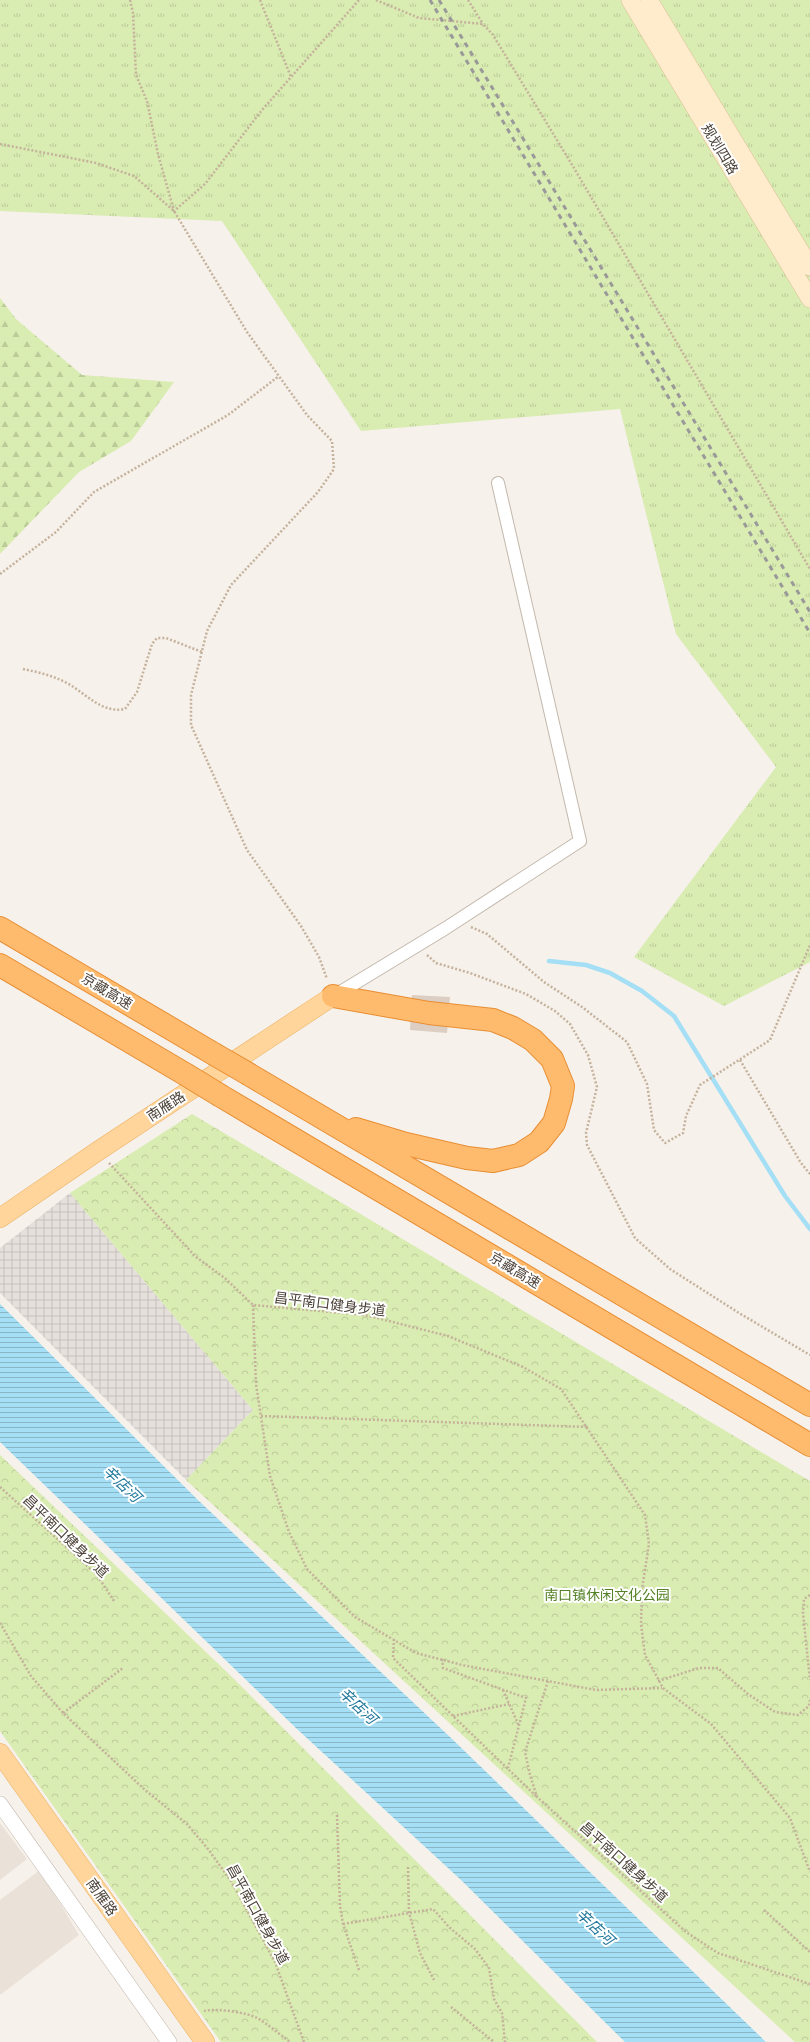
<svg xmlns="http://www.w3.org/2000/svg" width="810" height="2042" font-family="Quicksand,'Noto Sans SC',sans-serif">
  <defs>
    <pattern id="industrial-grid" width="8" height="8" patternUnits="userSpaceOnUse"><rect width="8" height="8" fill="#e6e0dc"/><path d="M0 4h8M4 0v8" fill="none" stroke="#c7c1be"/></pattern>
    <pattern id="grass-tufts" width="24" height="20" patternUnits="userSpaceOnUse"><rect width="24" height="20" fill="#d9ecb1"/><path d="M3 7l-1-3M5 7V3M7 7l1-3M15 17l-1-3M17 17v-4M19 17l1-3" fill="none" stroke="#bccc99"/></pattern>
    <pattern id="forest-firs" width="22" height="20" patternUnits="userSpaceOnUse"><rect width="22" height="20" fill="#d9ecb1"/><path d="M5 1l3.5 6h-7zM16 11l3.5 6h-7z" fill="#bccc99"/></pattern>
    <pattern id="park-crowns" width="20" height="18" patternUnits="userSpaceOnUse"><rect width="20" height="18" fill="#d9ecb1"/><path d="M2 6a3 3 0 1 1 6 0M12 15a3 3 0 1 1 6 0" fill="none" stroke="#bccc99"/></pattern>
    <pattern id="water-rules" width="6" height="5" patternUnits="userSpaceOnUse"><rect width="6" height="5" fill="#a4dff5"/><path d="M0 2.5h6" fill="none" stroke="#88b6c7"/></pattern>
  </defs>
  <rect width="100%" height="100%" fill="#f6f1eb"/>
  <path fill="#eae2d8" d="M0,1823L27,1859L0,1880Z
    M40,1870L79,1935L0,1995V1900Z"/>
  <path fill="url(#industrial-grid)" d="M70,1193L253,1410L186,1480L0,1293V1248Z"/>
  <path fill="url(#grass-tufts)" d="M0,0H810V962L724,1006L634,957L776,767L676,634L620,409L361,431L222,221L0,211Z"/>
  <path fill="url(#forest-firs)" d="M0,298L16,319L82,375L174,382L131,441L79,472L0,554Z"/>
  <path fill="url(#park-crowns)" d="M192,1114L810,1481V2042H795L186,1480L253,1410L70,1193Z
    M0,1455L231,1676L597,2042H221L0,1731Z"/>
  <path fill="url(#water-rules)" d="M0,1304L199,1501L451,1738L766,2042H625L460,1879L297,1729L0,1442Z"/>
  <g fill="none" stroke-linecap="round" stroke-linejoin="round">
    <path stroke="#a4dff5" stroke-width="4.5" d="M549,961L586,965L610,973L642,991L674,1016L785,1196L810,1229"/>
  </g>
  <path fill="#dccec2" d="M412,995L450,997L447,1033L410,1030Z"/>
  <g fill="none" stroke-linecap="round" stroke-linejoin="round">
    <defs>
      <path id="minor" d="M334,996L446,928L580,841L498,483"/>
      <path id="tertiary" d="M0,1804L169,2042"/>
      <path id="secondary" d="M630,0L810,299
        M649,0L810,267"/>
      <path id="primary" d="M0,1218L98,1151L333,996
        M0,1753L205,2042"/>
      <path id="motorway" d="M0,928L214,1054
        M0,965L185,1074
        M333,996L429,1013L493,1020L513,1028L533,1040L552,1059L563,1086L561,1099L554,1123L539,1142L519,1155L493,1161L467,1158L406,1144L356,1129
        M250,1075L810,1405
        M221,1096L810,1445"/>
    </defs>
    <use href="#minor" stroke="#c3b8ac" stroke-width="14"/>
    <use href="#tertiary" stroke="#c3b8ac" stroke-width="16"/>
    <use href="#secondary" stroke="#dcc29a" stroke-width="18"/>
    <use href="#primary" stroke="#ecb163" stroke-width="20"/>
    <use href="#motorway" stroke="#e88e33" stroke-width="24"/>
    <path stroke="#c5b29c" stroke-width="2.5" stroke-dasharray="2 2" stroke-linecap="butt" d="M130,0L133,13L136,75L147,101L158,154L174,211L205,184L262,110L359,0
      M260,0L291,77
      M376,0L419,18L483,24L493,35L571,163L810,569
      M468,0L483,24
      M0,144L96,163L134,176L174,211L247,332L307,415L332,441L334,469L318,492L231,585L207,631L191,695V725L247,850L301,926L319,957L327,979
      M0,574L56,532L94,492L228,415L279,376
      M23,669C37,672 51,675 65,682C85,692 101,714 125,709L137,692L152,644L157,638H166L202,652
      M471,927L487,934L544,982L582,1007L627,1042L647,1084L654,1130L665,1143L683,1133L686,1116L700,1085L770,1040L810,945
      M427,955L436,963L470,973L526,994L555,1011L570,1024L588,1055L597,1087L586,1133L587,1145L635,1238L670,1269L739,1313L810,1355
      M740,1060L801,1163L810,1174
      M109,1163L196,1257L226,1279L253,1305L365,1315L448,1336L523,1367L561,1389L645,1515L649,1544L642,1589L641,1624L645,1655L663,1688L711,1724L790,1818L810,1872
      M253,1305L256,1384L270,1476L289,1532L307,1569L355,1617L416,1653L462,1665L596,1690L662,1688
      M261,1416L588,1427
      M0,1487L97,1575L114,1601
      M810,1595L804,1599L803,1613L810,1680
      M0,1623L31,1676L63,1713L145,1790L187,1824L208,1849L231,1881L275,1962L304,2042
      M394,1639L393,1658L536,1796
      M442,1659L443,1668L526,1698L508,1768
      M548,1681L525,1752L530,1775L537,1797L686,1932L718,1953L810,1984
      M658,1681L699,1668H718L748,1694L775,1712L798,1715L809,1706L810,1700
      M503,1690L519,1726
      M63,1713L123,1668
      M453,1716L509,1704
      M337,1815L340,1906L343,1924L359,1970
      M408,1867L409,1912L420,1953L434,1980
      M764,1910L810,1952
      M343,1924L433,1909L450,1928L475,1949L489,1968L494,1999L502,2013L505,2042
      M451,2007L494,2042
      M204,2011C216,2008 245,2012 257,2018C268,2024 279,2034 290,2042"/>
    <use href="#minor" stroke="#fff" stroke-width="12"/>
    <use href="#tertiary" stroke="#fff" stroke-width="15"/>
    <use href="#secondary" stroke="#ffeccc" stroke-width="17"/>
    <use href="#primary" stroke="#ffd59b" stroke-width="19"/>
    <use href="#motorway" stroke="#ffbb6d" stroke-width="22"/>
    <path stroke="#999" stroke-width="3" stroke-dasharray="5 5" stroke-linecap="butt" d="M430,0L810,633
      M439,0L810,612"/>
    <defs>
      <path id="motorway-bridge" d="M214,1054L250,1075
        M185,1074L221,1096"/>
    </defs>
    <use href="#motorway-bridge" stroke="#e88e33" stroke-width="24" stroke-linecap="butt"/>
    <use href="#motorway-bridge" stroke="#ffbb6d" stroke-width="22"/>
  </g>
  <g text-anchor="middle" stroke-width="4" stroke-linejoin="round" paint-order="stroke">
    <g font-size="14" fill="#4b4138" stroke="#fff">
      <text transform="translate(720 149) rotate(59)" y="5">规划四路</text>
      <text transform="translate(107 991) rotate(31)" y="5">京藏高速</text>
      <text transform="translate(166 1106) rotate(-33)" y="5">南雁路</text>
      <text transform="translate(515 1270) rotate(31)" y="5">京藏高速</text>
      <text transform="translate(330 1304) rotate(7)" y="5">昌平南口健身步道</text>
      <text transform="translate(66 1536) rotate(44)" y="5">昌平南口健身步道</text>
      <text transform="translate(624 1862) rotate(42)" y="5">昌平南口健身步道</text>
      <text transform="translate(102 1897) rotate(55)" y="5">南雁路</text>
      <text transform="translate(258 1914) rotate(61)" y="5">昌平南口健身步道</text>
    </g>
    <g font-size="14" fill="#558226" stroke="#fff">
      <text x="607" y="1600">南口镇休闲文化公园</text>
    </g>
    <g font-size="15" font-style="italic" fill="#23799d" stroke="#fff">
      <text transform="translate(122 1484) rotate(44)" y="5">辛店河</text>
      <text transform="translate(358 1706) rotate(43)" y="5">辛店河</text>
      <text transform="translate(595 1927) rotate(43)" y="5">辛店河</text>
    </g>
  </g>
</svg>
